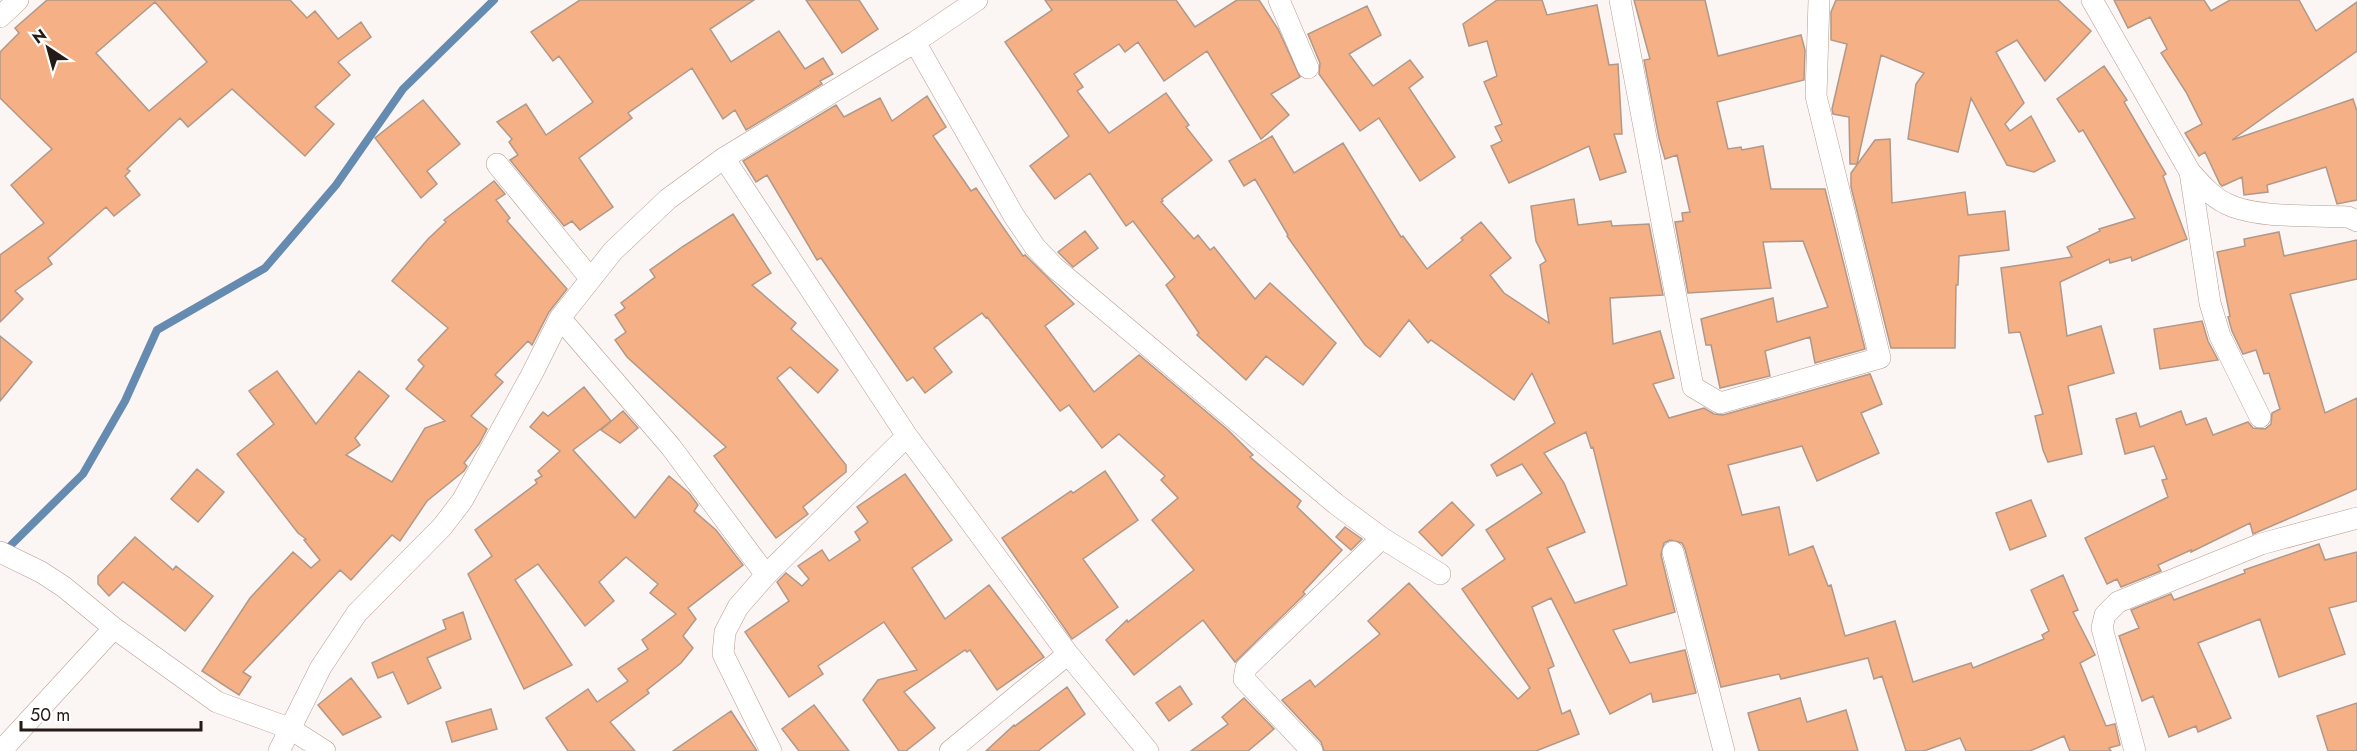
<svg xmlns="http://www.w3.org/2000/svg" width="2357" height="751" font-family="Jost,sans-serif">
  <rect width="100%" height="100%" fill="#fbf5f3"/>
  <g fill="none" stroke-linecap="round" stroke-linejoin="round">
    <path stroke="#668bb0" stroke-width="8" d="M5,551L83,474L125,401L157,330L265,268L336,185L403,89L494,0"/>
  </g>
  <path fill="#f5b085" stroke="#b19888" stroke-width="1.5" fill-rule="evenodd" d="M47,0H290L307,18L315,11L338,39L361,22L371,37L338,62L350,75L315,107L334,124L305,156L232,89L188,127L180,118L127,169L130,171L125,176L140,195L114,216L106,207L48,258L52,264L15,291L23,299L0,322V255L44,223L11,185L52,149L0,98V52L19,33L15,28ZM155,2L207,62L149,111L96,53Z
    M580,0H754L710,29L731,62L779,31L805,69L823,58L833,74L820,81L822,84L746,130L735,110L723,119L692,68L628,113L632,118L579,158L613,207L580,230L572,221L564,226L510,160L518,155L509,142L512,139L497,122L526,104L546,135L593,102L559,56L553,61L531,32Z
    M806,0H859L878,29L842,53Z
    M1045,0H1176L1195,27L1237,0H1259L1278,29L1300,77L1271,94L1289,115L1261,139L1207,51L1164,81L1138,42L1125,52L1119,44L1074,74L1083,87L1077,91L1109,133L1166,93L1189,125L1186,127L1212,160L1162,199L1163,201L1161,202L1194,239L1198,235L1210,250L1214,247L1255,299L1270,283L1336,343L1303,385L1266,356L1246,380L1197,335L1199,333L1166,285L1175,277L1133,221L1126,226L1090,173L1055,199L1030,166L1069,136L1005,42L1052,10Z
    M1497,0H1542L1547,15L1597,5L1609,65L1618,64L1622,134H1614L1626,172L1600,180L1589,146L1509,183L1491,146L1502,141L1495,127L1502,124L1484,82L1497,76L1487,41L1469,46L1463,24Z
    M1634,0H1705L1718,56L1801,35L1805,50L1804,80L1717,102L1728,149L1741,147L1742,150L1763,146L1771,189H1825L1865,349L1815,363L1810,337L1765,351L1770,376L1720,388L1711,345H1706L1701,319L1773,298L1777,322L1828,307L1803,241L1763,242L1771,288L1688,293L1675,222L1683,221L1682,213L1690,212L1677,155L1665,159L1659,138L1644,60L1650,59Z
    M1836,0H2058L2091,31L2045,81L2017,40L1996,52L2024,103L2005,124L2010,131L2031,116L2055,161L2034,172L2007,165L1971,98L1958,152L1908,139L1916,84L1924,73L1881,55L1857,164H1850L1849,117L1833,114L1832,109L1847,44L1831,40V12Z
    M2114,0H2204L2211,11L2230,0H2299L2316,31L2357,2V51L2232,140L2353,99L2357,111V200L2337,204L2326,167L2267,185L2268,192L2244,195L2242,177L2222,186L2220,184L2205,152L2199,156L2185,133L2202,124L2186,92L2161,53L2167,49L2150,17L2128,28Z
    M1367,6L1381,35L1349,54L1373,86L1410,60L1423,77L1409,88L1455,157L1420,181L1379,118L1360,131L1319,74L1320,63L1308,34Z
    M2104,66L2127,100L2124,102L2166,174L2163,176L2187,239L2132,261L2131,257L2110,263L2109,259L2060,282L2067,336L2101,326L2114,373L2068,386L2082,454L2048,462L2043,450L2035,416L2043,414L2020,332L2009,333L2001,268L2072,257L2067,247L2100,231L2099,229L2135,218L2083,130L2079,132L2057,99Z
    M927,96L946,127L933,136L971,191L976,188L1023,256L1025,255L1074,304L1045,326L1094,392L1139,355L1228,430L1253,455L1250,457L1301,501L1297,507L1342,550L1303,592L1305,594L1235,662L1203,620L1134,675L1106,640L1127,620L1128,622L1194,570L1152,520L1178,498L1161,480L1165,476L1119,434L1102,448L1069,405L1060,411L987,317L986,318L982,313L934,348L952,372L925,393L913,377L907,381L821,258L817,260L767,175L756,182L743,161L836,105L844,117L880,98L892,121Z
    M423,100L460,144L427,171L437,184L421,198L375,138Z
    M1272,136L1294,173L1343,143L1401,237L1403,236L1427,269L1463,240L1461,238L1481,222L1511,258L1490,275L1504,293L1549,323L1540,265L1546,261L1536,241L1531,206L1574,199L1578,225L1611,221L1612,226L1649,224L1663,295L1610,298L1613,344L1660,331L1674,378L1653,384L1669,418L1704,408L1714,414L1723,415L1870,374L1882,404L1861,413L1879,453L1817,481L1802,446L1728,465L1742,515L1779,507L1789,555L1813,546L1828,586L1831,585L1845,636L1895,621L1913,682L1971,663L1973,668L2044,639L2042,635L2049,631L2031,590L2063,575L2078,610L2073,612L2095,655L2080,663L2106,726L2115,724L2120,745L2109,748L2111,751H2070L2064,736L2030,751H1966L1960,738L1924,751H1906L1882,676L1874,679L1868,658L1781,679L1779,674L1721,687L1685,549L1682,543L1670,540L1664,543L1661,555L1675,612L1613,630L1630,663L1685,650L1696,693L1653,702L1651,693L1610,714L1551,598L1532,607L1554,666L1548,669L1562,714L1570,710L1579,734L1536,751H1324L1321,742L1282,700L1310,680L1315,687L1380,634L1368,621L1409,583L1518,699L1530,688L1462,589L1505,559L1486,530L1542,493L1522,464L1497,476L1491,465L1555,423L1532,373L1514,400L1431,340L1428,343L1409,320L1380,357L1365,345L1287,236L1288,235L1255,179L1244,186L1229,161ZM1586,432L1591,448L1593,447L1627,585L1575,603L1547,548L1585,532L1564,483L1544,453Z
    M1890,139L1892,203L1965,192L1968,215L2005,211L2009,250L1959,256L1958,285H1956L1955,348H1891L1851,187V173L1875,140Z
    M494,181L505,194L496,200L510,218L507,221L567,289L549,312L532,345L528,341L495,375L503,382L471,416L487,429L479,444L464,463L467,466L464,471L427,501L400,541L392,535L351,580L340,570L243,672L251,677L239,695L202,671L250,598L293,552L311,568L320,560L304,540L306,539L298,533L237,454L274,424L249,391L277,371L316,424L359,371L389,396L355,438L360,445L346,455L392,482L425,428L445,421L406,389L424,366L418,360L448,328L392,281L428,239L446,222L444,220Z
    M733,214L771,273L752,285L796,323L791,329L838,370L818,393L790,367L777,378L846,465V472L803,507L808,514L776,538L714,456L726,447L627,357L615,340L626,332L615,315L625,308L621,303L655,277L650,270L682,247Z
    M1085,231L1098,248L1073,267L1058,252Z
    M2279,232L2284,256L2357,240V279L2290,294L2325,413L2357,398V489L2253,534L2250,523L2191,552V550L2158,565L2161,571L2121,587L2117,579L2107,584L2085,538L2168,497L2162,480L2167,479L2154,446L2125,454L2116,419L2136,413L2140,427L2181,411L2186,425L2206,418L2213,435L2248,422L2253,428L2265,429L2271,424L2272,413L2280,409L2269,373L2264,374L2256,350L2243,354L2232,331L2228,317L2230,316L2217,252L2245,246L2244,239Z
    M2202,321L2208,341L2218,360L2160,369L2154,329Z
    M0,336L32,362L0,401Z
    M584,387L611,421L573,450L635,518L669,476L689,493L698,505L694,511L716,530L743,565L688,608L696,619L683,636L693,648L681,663L647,690L649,693L610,722L635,751H568L546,718L588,689L597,702L628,681L618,669L648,649L642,640L676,614L650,593L658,584L626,557L599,582L614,601L585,626L538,564L515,580L572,665L524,689L468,574L492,556L475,530L537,483L535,480L542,476L538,471L560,451L530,427L543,412L548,416Z
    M623,411L638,428L620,443L601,430Z
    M197,469L224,492L198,522L171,499Z
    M1105,471L1138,520L1083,559L1118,607L1072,639L1002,538L1071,491L1073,493Z
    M905,474L952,540L912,568L945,619L989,585L1044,657L997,690L970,650L967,652L965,650L904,692L935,728L906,751H899L863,700L878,680L917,670L884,622L818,666L823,674L789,697L745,632L789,601L777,582L786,573L802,586L809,579L798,566L822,550L829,561L860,540L855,532L868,522L857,507Z
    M2031,500L2046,536L2010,550L1996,513Z
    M1452,502L1474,525L1442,556L1419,532Z
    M1345,527L1362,539L1351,550L1336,537Z
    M135,537L173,570L176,566L213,596L185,631L123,582L109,596L98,584V576Z
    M2319,544L2325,560L2357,552V601L2329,608L2345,654L2279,677L2260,619L2198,643L2231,718L2198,732L2196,726L2169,737L2153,696L2142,701L2119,636L2139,628L2131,610L2171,594L2174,600L2245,573L2244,570Z
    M463,612L471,639L427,658L441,688L408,704L393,672L378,678L372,663L446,629L443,620Z
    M351,678L381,717L343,735L318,705Z
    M1180,686L1192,704L1169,721L1156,703Z
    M1067,687L1085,714L1038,751H986L1014,725L1015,726Z
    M1244,698L1274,729L1248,751H1191L1228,724L1222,717Z
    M1800,698L1807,722L1846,710L1858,751H1759L1748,713Z
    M2357,703V751H2328L2317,716Z
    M814,705L849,751H799L782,729Z
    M491,709L497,729L452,742L446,722Z
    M731,711L757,751H673Z"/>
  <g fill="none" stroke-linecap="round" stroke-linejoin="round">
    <defs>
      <path id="street" d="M1279,0L1308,68
        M1620,0L1693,387L1720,403L1880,358L1816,96L1819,0
        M2092,0L2190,172C2201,184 2211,196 2225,203C2255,219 2313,215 2348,217L2357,221
        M0,17L18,0
        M915,42L1014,216L1035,247L1054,267L1336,504L1382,538L1440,574
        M724,158L907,436L1068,654L1148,751
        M497,164L590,278
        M2190,172L2210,303L2220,336L2260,417
        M560,318L671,447L766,575
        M0,552L41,572L64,587L114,628L217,702L289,728L325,751
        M1673,552L1724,751
        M1,751L114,628
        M279,751L321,667L357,613L442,527L462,501L532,374L560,318L613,251L668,199L724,158L915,42L977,0
        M771,751L723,654L725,632L738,607L766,575L907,436
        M950,751L1068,654
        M1312,751L1244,679L1246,668L1382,538
        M2135,751L2102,628L2105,615L2118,602L2261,544L2357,518"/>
    </defs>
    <use href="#street" stroke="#b99c91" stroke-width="22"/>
    <use href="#street" stroke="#fff" stroke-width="21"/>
  </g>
  <g transform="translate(48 48) rotate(324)" stroke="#ffffff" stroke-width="4.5" paint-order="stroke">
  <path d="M0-4.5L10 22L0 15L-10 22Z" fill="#251a16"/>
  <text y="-9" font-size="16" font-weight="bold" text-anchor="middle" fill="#251a16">N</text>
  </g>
  <path d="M21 721v9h180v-9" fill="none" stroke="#251a16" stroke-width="3"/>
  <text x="30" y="721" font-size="18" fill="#251a16" stroke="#ffffff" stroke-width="4.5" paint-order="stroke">50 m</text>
</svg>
